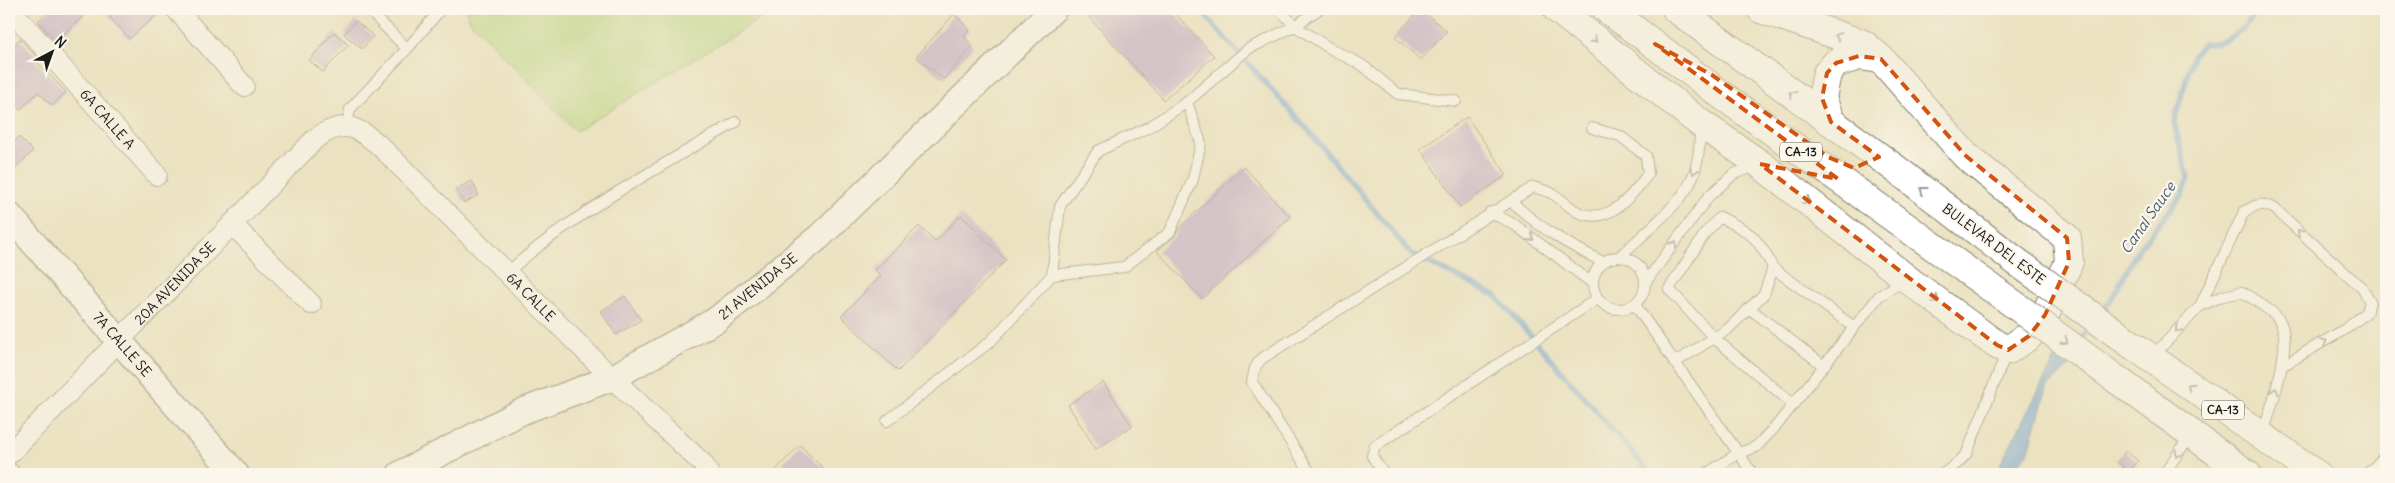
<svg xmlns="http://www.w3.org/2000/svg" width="2395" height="483" font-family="Delius,sans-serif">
  <rect width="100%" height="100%" fill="#fbf7ec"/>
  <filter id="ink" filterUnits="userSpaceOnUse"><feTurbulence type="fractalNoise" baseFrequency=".02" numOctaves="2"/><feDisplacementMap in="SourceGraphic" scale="10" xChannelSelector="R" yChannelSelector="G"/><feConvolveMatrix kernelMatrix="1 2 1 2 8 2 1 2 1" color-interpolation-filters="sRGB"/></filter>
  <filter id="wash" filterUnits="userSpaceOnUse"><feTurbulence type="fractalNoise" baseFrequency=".0096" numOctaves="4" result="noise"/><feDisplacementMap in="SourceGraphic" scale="20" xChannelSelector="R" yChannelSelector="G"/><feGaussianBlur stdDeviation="1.12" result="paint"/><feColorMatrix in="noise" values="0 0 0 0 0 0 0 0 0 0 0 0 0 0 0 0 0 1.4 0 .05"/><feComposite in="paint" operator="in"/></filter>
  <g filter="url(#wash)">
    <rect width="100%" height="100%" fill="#ebe2c1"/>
    <path fill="#b4d780" stroke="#687a4e" d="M466,9H776L576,131L470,21Z"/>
    <path fill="#6ea1da" stroke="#455e7b" d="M2056,357L2069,366L2047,388L2028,453L2010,474H1995Z"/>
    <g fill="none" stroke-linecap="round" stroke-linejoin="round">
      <path stroke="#6ea1da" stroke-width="5.5" d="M1199,9L1307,129L1411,254L1496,296L1651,474
        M2100,314L2111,300L2137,251L2183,194L2188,178L2174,122L2193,56L2203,44C2228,43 2240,34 2255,14L2254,9
        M2078,342L2091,325"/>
    </g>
    <g id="blocks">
      <path fill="#b89dcf" d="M51,9H91L56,41L38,21Z
        M103,9H164L129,39Z
        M1082,9H1171L1214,56L1164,100Z
        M1420,9L1447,31L1421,60L1395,37Z
        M954,14L970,30L964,36L973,46L944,79L916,57Z
        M356,21L373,36L362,49L344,34Z
        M334,32L348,45L323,72L309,60Z
        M20,39L35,55L33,58L66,92L52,106L38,92L20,110L9,99V49Z
        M1467,117L1507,175L1460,207L1420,149Z
        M19,137L33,151L9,174V147Z
        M1244,167L1290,217L1202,299L1157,251L1174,237L1179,228Z
        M472,181L479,195L464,203L456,189Z
        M961,215L1006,260L898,371L841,316L881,276L875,270L919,226L935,242Z
        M625,296L641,320L616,335L601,311Z
        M1103,382L1132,426L1096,449L1068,405Z
        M800,445L829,474H772Z
        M2126,451L2138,461L2129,472L2117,462Z"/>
    </g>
  </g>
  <g filter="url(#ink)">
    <use href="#blocks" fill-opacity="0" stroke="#847f6e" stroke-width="1"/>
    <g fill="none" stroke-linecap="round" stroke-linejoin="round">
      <defs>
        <path id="service" d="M1279,9L1295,26L1331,49L1362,65L1398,94L1456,101
          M407,49L441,9
          M347,126L350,109L407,49L368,9
          M1512,202C1539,228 1569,245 1603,262
          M1490,212L1515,225L1592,283
          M1720,217C1751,232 1758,237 1773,268L1764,294L1728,329L1714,338L1669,289L1706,232Z
          M1593 283a26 26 0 1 1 52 0a26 26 0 1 1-52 0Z
          M1619,257C1638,239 1682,203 1691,181C1699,163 1700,145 1700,127
          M1773,268L1854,327
          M508,272C573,213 660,167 736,122
          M1052,275L1124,267L1170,232L1193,179L1201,143L1187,102
          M1645,283L1709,196L1734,174L1758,165
          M1635,305L1753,474
          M2200,306L2244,212C2256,204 2263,202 2275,209L2362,288L2370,302L2366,313L2347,328L2282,366
          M1749,308L1824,366
          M2152,357L2200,306L2223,296L2242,292C2253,299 2267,307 2276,316C2298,337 2270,408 2263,434
          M1674,363L1714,338L1793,404
          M887,421L991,341L1052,275L1060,206L1098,151L1149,127L1187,102L1248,49L1295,26L1319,9
          M1311,474L1252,382L1255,368L1261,359L1533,187C1539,189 1545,190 1551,193C1561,198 1569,208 1580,213C1610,225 1633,194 1648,174L1646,156L1620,136L1592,128
          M1384,474L1372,456L1375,446L1597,299
          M1706,474L1737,454L1756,447L1777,425L1879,296L1895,286L1907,283
          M1943,474L1959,462L1967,453L2007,351
          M2164,474L2191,434
          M2213,474L2224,459
          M2367,474L2386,455"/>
        <g id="minor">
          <path d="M176,9L244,86"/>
          <path id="s1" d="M18,18L157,175"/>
          <path d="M232,224L311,304"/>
          <path id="s2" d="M9,454L316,138C344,119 357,126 381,147L612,378L703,464L709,474"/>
          <path d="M9,473L10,474"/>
        </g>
        <g id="tertiary">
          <path id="s3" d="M9,215L236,474"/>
          <path id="s4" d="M400,474L523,411L612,378L716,320L819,237L1054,9"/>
        </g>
        <path id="trunk" d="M1557,9L1700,123L1760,164L1911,282L1997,345L2008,350L2029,336L2045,315L2069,262L2067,238L1966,156L1881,59L1863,44L1761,9
          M1607,9L1723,96L1997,292
          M1676,9L1896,169L2017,262
          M1831,122L1822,98L1827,73L1836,63L1859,56L1881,59
          M2131,344L2316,474
          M2116,379L2247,474"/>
      </defs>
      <use href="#service" stroke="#847f6e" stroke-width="12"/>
      <use href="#minor" stroke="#847f6e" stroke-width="22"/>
      <use href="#tertiary" stroke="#847f6e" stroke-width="28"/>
      <use href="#trunk" stroke="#847f6e" stroke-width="30"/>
      <use href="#service" stroke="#fff" stroke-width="10"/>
      <use href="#minor" stroke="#fff" stroke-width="20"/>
      <use href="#tertiary" stroke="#fff" stroke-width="25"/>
      <use href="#trunk" stroke="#fff" stroke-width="28"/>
      <defs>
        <path id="trunk-bridge" d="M2017,262L2131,344
          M1997,292L2116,379"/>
      </defs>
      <use href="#trunk-bridge" stroke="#847f6e" stroke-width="30" stroke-linecap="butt"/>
      <use href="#trunk-bridge" stroke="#fff" stroke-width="28"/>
    </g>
    <defs><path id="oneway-chevron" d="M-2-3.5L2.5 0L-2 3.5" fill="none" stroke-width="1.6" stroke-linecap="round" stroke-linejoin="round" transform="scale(1.25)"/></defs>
    <g stroke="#999">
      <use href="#oneway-chevron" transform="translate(1838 36) rotate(-161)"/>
      <use href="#oneway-chevron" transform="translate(1594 40) rotate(39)"/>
      <use href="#oneway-chevron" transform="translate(1792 94) rotate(-144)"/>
      <use href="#oneway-chevron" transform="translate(1694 171) rotate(106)"/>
      <use href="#oneway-chevron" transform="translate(1923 190) rotate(-142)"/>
      <use href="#oneway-chevron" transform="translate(1807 201) rotate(38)"/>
      <use href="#oneway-chevron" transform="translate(2300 232) rotate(-138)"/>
      <use href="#oneway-chevron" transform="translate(1531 238) rotate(37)"/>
      <use href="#oneway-chevron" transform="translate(1674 244) rotate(-54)"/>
      <use href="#oneway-chevron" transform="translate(1936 300) rotate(36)"/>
      <use href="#oneway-chevron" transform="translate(2178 329) rotate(133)"/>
      <use href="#oneway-chevron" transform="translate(2065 341) rotate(36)"/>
      <use href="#oneway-chevron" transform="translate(2324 342) rotate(-30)"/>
      <use href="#oneway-chevron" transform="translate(2190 386) rotate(-144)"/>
      <use href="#oneway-chevron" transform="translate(2275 391) rotate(-74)"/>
      <use href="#oneway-chevron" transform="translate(2178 454) rotate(124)"/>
    </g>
  </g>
  <path d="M0 0H2395V483H0ZM1655,44L1712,75L1828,157L1854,168L1879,157L1831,122L1822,98L1827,73L1836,63L1859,56L1881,59L1966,156L2067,238L2069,262L2045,315L2029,336L2008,350L1997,345L1760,164L1838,179Z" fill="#ebe2c1" fill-opacity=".55" fill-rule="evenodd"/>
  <path fill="none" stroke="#d4530e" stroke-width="4" stroke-dasharray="10 6" stroke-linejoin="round" d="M1655,44L1712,75L1828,157L1854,168L1879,157L1831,122L1822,98L1827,73L1836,63L1859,56L1881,59L1966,156L2067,238L2069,262L2045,315L2029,336L2008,350L1997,345L1760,164L1838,179Z"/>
  <g text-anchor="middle" stroke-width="4.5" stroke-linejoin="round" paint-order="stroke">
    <g fill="#fbf7ec" stroke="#5f5e5a" stroke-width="1">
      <rect x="1780" y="142.5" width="42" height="19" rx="4"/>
      <rect x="2202" y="400.5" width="42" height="19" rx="4"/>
    </g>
    <g font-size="12" font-weight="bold" fill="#1c1c1c">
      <text x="1801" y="156">CA-13</text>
      <text x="2223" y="414">CA-13</text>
    </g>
    <g font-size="14" fill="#1c1c1c" stroke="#fbf7ec">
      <text dy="5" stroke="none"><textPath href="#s1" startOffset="135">6A CALLE A</textPath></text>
      <text transform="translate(1994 244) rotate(37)" y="5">BULEVAR DEL ESTE</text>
      <text dy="5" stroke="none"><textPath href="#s2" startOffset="238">20A AVENIDA SE</textPath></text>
      <text dy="5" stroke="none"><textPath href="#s4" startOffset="406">21 AVENIDA SE</textPath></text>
      <text dy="5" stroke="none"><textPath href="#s2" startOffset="726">6A CALLE</textPath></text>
      <text dy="5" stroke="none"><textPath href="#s3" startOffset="172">7A CALLE SE</textPath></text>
    </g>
    <g font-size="15" font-style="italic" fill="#415871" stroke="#fbf7ec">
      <text transform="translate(2148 218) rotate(-55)" y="5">Canal Sauce</text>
    </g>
  </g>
  <rect width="2395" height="483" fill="none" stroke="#fbf7ec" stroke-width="30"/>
  <g transform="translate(52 52) rotate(41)" stroke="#fbf7ec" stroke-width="4" paint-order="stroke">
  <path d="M0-4L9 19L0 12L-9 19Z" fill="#1c1c1c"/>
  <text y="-8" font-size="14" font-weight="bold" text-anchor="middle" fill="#1c1c1c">N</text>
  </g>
</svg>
